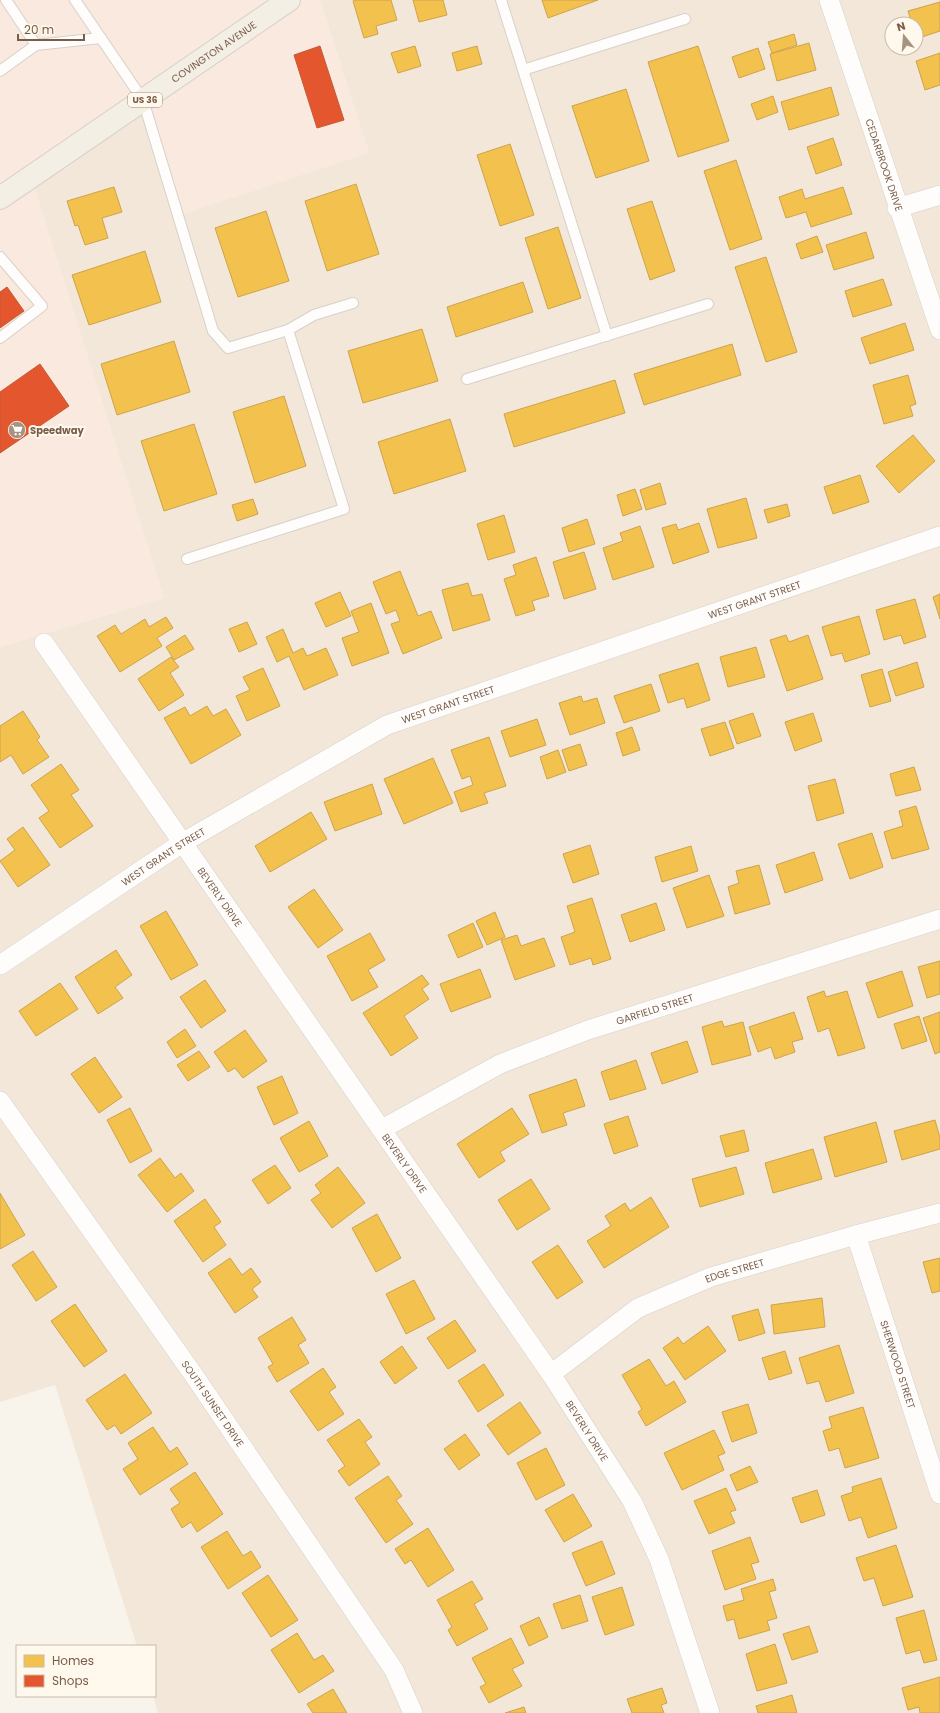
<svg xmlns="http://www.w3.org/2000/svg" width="940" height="1713" font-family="Poppins,sans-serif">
  <rect width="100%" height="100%" fill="#f8f4eb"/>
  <path fill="#f2e7d8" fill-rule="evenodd" d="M320,0H940V1713H158L153,1696H155V1646H137L55,1385L0,1402V647L164,598L31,177L143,100L369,153ZM892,24H916V48H892Z"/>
  <path fill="#f9e9de" d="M0,0H320L369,153L178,216L144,101L31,177L164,598L0,647Z"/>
  <path fill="#f2c14e" stroke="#cea34c" d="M355,0H391L397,20L376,26L378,34L364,38L353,1Z
    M413,0H443L447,15L419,22Z
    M542,0H598L548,18Z
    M940,2V31L916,39V24H912L908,11Z
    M794,34L797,45L772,53L768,42Z
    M809,43L816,70L777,81L770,54Z
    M415,46L421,66L398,73L391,53Z
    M477,46L482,64L457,71L452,53Z
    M698,46L729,141L678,157L648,62Z
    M758,48L765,69L739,78L732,57Z
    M940,53V85L925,90L916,61Z
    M831,87L839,115L789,130L781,102Z
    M626,89L649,161L596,178L572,106Z
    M773,96L778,112L757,120L751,104Z
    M833,138L842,165L816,174L807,147Z
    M510,144L534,215L500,226L477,155Z
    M736,160L762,239L730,250L704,171Z
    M356,184L379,254L327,271L305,201Z
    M114,187L122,212L102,218L108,238L85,245L78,225L75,226L67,201Z
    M843,187L852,214L811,227L806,212L786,218L779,197L802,189L805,199Z
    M652,201L675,271L650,280L627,209Z
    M266,211L289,281L238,297L215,228Z
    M558,227L581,298L548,309L525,238Z
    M866,232L874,258L834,270L826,245Z
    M817,236L823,252L801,259L796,244Z
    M145,251L161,302L89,325L72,275Z
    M766,257L797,352L766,362L735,267Z
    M883,279L892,305L853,317L845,291Z
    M523,282L533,312L456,337L447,307Z
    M905,323L914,350L870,364L861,338Z
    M422,329L438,381L363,403L348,351Z
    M174,341L190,392L117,415L101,364Z
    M732,344L741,375L644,405L634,374Z
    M908,375L916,404L910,406L913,416L884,424L873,385Z
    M615,380L625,413L514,447L504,414Z
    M284,396L306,466L255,483L233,412Z
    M450,419L466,471L394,494L378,442Z
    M194,424L217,494L164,511L141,441Z
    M913,435L935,461L899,493L876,466Z
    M860,475L869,502L833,514L824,487Z
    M660,483L666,504L646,510L640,490Z
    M635,489L642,509L623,516L617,495Z
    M746,498L757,538L718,548L707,509Z
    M253,499L258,514L237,521L232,505Z
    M787,504L790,516L768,523L764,510Z
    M504,515L515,552L488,560L477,524Z
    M587,519L595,544L569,552L562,528Z
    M699,523L709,552L673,564L662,528L676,524L678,530Z
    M640,526L654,567L613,580L603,548L623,541L620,533Z
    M584,552L596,589L564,599L553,562Z
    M536,557L549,596L532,601L535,610L516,616L504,579L516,575L513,565Z
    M400,571L418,616L431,611L442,638L403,654L391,624L400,621L396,610L386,614L373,582Z
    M468,583L472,596L482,594L490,620L453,631L442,590Z
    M340,592L351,616L326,627L315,603Z
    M940,594V619L933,597Z
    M915,599L926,637L904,644L901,635L884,640L876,610Z
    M371,603L389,653L352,666L342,638L359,632L351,611Z
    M859,616L870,654L845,662L842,653L831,656L822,627Z
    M166,617L173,628L157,638L162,646L120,672L97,636L115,625L121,634L145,619L149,627Z
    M247,622L257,644L239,652L229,629Z
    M283,629L293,653L303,648L307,656L326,648L338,675L304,690L289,656L277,662L266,637Z
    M185,635L194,649L174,660L166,647Z
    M786,635L789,642L808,635L823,679L787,691L770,640Z
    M756,647L765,677L728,687L720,657Z
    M171,657L179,667L170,673L184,695L159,711L138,679Z
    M917,662L924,687L896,696L888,672Z
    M698,663L710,700L687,708L684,698L668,703L659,675Z
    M263,668L280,706L247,721L236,696L250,690L243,677Z
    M882,669L891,701L870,707L861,675Z
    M651,684L660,711L624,723L614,696Z
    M581,696L583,702L597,698L605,723L570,735L559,703Z
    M207,706L213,716L226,709L241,735L191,764L164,718L185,707L190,716Z
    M23,711L40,737L37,740L49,757L23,774L11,755L0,762V726Z
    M753,713L761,736L737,744L729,721Z
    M813,713L822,741L795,751L785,722Z
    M537,719L546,745L510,757L501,731Z
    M725,722L734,748L710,756L701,729Z
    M632,727L640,750L623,756L616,733Z
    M489,737L506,786L484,793L488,803L461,812L454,792L473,785L470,776L462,779L451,750Z
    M580,744L587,765L569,771L562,750Z
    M558,750L566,772L547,779L540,757Z
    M433,758L453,803L404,824L384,779Z
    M61,764L79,790L71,795L93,826L60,848L39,818L49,811L31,785Z
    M914,767L921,790L896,796L890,774Z
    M835,779L844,813L817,821L808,786Z
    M372,784L382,814L335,831L324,802Z
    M916,806L929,849L892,859L884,832L903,826L899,811Z
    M311,812L327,839L270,872L255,846Z
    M23,827L50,865L18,887L0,861L15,850L7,839Z
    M872,833L883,867L850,879L838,844Z
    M590,845L599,874L573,883L563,854Z
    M691,846L698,871L662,882L655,857Z
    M814,852L823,880L785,893L776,865Z
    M759,865L770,904L735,914L728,887L739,883L736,871Z
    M709,875L724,916L687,928L673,888Z
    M314,889L343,930L318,948L288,907Z
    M592,898L611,959L593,965L591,958L570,965L561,937L575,932L567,906Z
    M656,903L665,930L630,942L621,915Z
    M166,911L198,965L171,980L140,926Z
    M495,912L505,937L487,945L476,921Z
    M473,923L483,947L458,958L448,935Z
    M370,933L385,960L368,970L378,987L352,1001L327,956Z
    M517,935L521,946L544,938L555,966L515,980L501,940Z
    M116,950L132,975L115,987L123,998L98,1014L75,977Z
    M940,961V994L927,998L918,967Z
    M480,969L491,997L451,1012L440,984Z
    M902,971L913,1006L878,1018L866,983Z
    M422,975L429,984L422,989L429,999L404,1016L418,1038L391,1056L363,1013Z
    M205,980L226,1011L201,1028L180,997Z
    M60,983L78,1009L36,1036L19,1011Z
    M824,991L826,997L847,991L865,1048L838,1056L829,1028L818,1032L807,997Z
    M794,1012L803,1039L792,1042L795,1052L775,1059L771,1047L758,1052L749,1027Z
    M940,1012V1052L935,1054L923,1018Z
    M919,1016L927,1041L902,1049L894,1024Z
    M722,1021L724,1027L743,1022L751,1055L712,1065L702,1027Z
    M185,1029L196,1046L177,1058L167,1042Z
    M245,1030L267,1061L243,1078L235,1068L228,1072L214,1052Z
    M687,1041L698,1072L662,1084L651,1053Z
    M199,1051L210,1067L188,1081L177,1065Z
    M95,1057L122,1097L99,1113L71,1074Z
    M636,1060L646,1089L610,1100L601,1072Z
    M282,1076L298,1113L274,1125L257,1087Z
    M576,1079L585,1106L563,1113L567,1125L542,1133L529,1095Z
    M130,1108L152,1151L130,1163L107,1120Z
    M512,1108L529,1134L500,1152L505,1161L479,1178L457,1144Z
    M628,1116L638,1146L614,1154L604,1124Z
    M935,1120L940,1138V1149L902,1160L894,1131Z
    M309,1121L328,1156L299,1172L280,1138Z
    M876,1122L887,1162L835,1177L824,1137Z
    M744,1130L749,1151L726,1157L720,1136Z
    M813,1149L822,1179L773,1193L765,1163Z
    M160,1158L175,1178L181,1173L194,1191L167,1212L138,1175Z
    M275,1165L291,1188L268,1204L252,1180Z
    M338,1167L365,1203L332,1228L311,1200L321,1193L315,1185Z
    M736,1167L744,1194L700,1207L692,1179Z
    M531,1179L550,1209L517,1230L498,1200Z
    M0,1193L25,1235L0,1249Z
    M651,1197L669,1227L604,1268L587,1241L611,1226L605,1216L625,1203L630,1211Z
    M205,1199L221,1222L214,1227L226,1245L203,1262L174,1221Z
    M377,1214L401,1258L376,1272L352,1228Z
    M558,1245L583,1282L557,1299L532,1262Z
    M33,1251L57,1287L36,1301L12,1265Z
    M230,1258L242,1275L251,1268L261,1282L252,1289L258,1297L235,1313L208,1273Z
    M940,1258V1291L932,1293L923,1262Z
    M414,1280L435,1319L406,1334L386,1294Z
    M822,1298L825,1327L774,1334L771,1305Z
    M75,1304L107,1351L84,1367L51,1321Z
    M758,1309L765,1333L739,1341L732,1316Z
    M292,1317L306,1340L298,1345L309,1363L277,1382L268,1367L273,1364L258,1338Z
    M455,1320L476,1351L448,1369L427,1338Z
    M708,1326L726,1351L685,1380L663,1348L678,1337L683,1344Z
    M839,1345L854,1393L826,1402L819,1381L807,1384L799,1358Z
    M402,1346L417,1368L395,1384L380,1362Z
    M785,1351L792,1373L769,1380L762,1358Z
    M649,1359L666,1386L674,1381L686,1402L646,1426L638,1412L642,1409L622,1375Z
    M484,1364L504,1395L478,1412L458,1381Z
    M323,1368L336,1387L329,1392L344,1414L318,1431L290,1391Z
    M125,1374L152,1413L121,1434L115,1425L107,1430L86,1400Z
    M520,1402L541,1433L508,1455L487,1425Z
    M748,1404L757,1433L732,1442L722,1412Z
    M863,1407L879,1458L845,1468L839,1448L829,1451L823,1431L832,1428L829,1417Z
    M359,1419L372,1437L365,1442L380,1464L349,1486L338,1471L345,1466L327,1440Z
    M153,1427L170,1452L177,1447L188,1464L140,1495L123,1469L138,1459L128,1443Z
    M714,1430L725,1453L718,1456L724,1470L682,1490L664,1453Z
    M465,1434L480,1455L459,1470L444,1449Z
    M546,1448L565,1485L536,1500L517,1463Z
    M750,1466L758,1482L737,1491L730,1475Z
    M195,1472L223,1514L197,1532L191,1522L182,1528L171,1509L180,1503L170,1489Z
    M388,1476L402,1496L396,1500L413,1524L386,1543L355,1498Z
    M881,1478L897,1528L868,1538L861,1517L849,1521L841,1496L853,1492L852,1487Z
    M726,1488L736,1510L730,1512L735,1523L709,1534L694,1501Z
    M817,1490L825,1515L801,1523L792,1498Z
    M573,1494L592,1526L564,1542L545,1510Z
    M428,1528L454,1570L428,1587L411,1560L405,1564L395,1549Z
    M227,1531L243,1556L251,1551L261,1567L228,1589L201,1547Z
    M750,1537L759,1562L751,1564L756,1579L725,1590L712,1551Z
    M602,1541L615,1574L586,1586L572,1553Z
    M896,1545L913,1597L883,1606L874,1578L864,1581L856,1558Z
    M268,1575L298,1620L271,1637L242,1593Z
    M773,1579L776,1590L769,1592L777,1618L767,1621L770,1630L739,1639L734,1619L727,1621L723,1606L744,1600L741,1589Z
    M472,1581L483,1599L474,1604L488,1629L457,1646L448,1630L452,1627L437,1600Z
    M622,1587L634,1625L605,1635L592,1597Z
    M580,1595L588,1621L562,1629L553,1604Z
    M924,1610L937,1660L924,1663L920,1650L906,1654L896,1618Z
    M539,1617L548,1637L529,1646L520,1626Z
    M809,1626L818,1652L792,1660L783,1634Z
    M297,1633L314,1660L323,1655L334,1671L299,1693L271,1650Z
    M511,1638L524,1663L512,1669L522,1686L489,1703L480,1687L486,1684L472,1658Z
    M775,1644L787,1683L757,1691L746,1654Z
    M940,1677V1713H920L919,1707L908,1710L902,1688Z
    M662,1688L667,1703L661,1705L664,1713H632L627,1699Z
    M333,1689L347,1713H313L307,1704Z
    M792,1695L797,1713H758L756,1706Z
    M524,1707L526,1713H505Z"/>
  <path fill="#e4572e" stroke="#c45936" d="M320,46L344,120L317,128L294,55Z
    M7,287L24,311L0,328V292Z
    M40,364L69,406L0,453V392Z"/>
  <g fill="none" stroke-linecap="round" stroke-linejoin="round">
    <defs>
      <path id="lane" d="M6,0L36,45
        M75,0L143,100L213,331L228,348L288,330L314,315L353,303
        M501,0L607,336
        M523,70L685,19
        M0,71L36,45L101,38
        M0,257L42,306L0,338
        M467,379L708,304
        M187,559L344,509L288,330"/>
      <g id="street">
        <path id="s1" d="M829,0L940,330"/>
        <path d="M897,208L940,195"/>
        <path id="s2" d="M44,643L551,1374L632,1501L659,1559L710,1713"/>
        <path id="s3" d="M0,965L182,843L387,725L940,536"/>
        <path id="s4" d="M0,1101L193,1374L394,1670L413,1713"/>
        <path id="s5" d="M382,1129L500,1064L588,1030L940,919"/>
        <path id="s6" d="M856,1235L940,1494"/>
        <path id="s7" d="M551,1374L638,1308L711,1277L856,1235L940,1213"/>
      </g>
      <g id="primary">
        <path id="s8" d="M0,198L289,0"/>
      </g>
    </defs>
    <use href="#lane" stroke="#d7d1c9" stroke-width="12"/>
    <use href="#street" stroke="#d7d1c9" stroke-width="20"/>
    <use href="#primary" stroke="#dad1c9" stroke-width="24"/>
    <use href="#lane" stroke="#fefdfc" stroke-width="10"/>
    <use href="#street" stroke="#fefdfc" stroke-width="19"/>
    <use href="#primary" stroke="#f3efe5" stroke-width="22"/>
  </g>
  <defs>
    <symbol id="supermarket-disc" viewBox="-11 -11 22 22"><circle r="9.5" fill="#a69281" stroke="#fff9ed"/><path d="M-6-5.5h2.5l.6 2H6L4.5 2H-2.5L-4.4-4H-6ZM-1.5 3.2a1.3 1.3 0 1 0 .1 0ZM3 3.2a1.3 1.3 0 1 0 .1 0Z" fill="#fff"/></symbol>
  </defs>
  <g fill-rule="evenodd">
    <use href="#supermarket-disc" x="7" y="420" width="20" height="20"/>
  </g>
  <g text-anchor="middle" stroke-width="4" stroke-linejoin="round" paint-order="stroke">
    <rect fill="#fff9ed" stroke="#a28c7a" stroke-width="1" x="128" y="93" width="34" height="14" rx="3"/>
    <g font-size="9" font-weight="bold" fill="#7a5d48">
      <text x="145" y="103">US 36</text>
    </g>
    <g font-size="10" fill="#7a5d48" stroke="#fff9ed">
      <text dy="4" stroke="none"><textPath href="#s8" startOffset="259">COVINGTON AVENUE</textPath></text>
      <text dy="4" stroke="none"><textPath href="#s1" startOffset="174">CEDARBROOK DRIVE</textPath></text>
      <text dy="4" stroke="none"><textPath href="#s3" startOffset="844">WEST GRANT STREET</textPath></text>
      <text dy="4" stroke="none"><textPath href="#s3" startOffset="520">WEST GRANT STREET</textPath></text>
      <text dy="4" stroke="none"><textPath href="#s3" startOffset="196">WEST GRANT STREET</textPath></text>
      <text dy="4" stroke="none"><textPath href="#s2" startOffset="309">BEVERLY DRIVE</textPath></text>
      <text dy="4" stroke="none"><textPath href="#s5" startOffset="299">GARFIELD STREET</textPath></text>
      <text dy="4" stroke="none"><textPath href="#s2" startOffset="633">BEVERLY DRIVE</textPath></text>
      <text dy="4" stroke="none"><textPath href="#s7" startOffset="213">EDGE STREET</textPath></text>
      <text dy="4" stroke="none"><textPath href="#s6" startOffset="136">SHERWOOD STREET</textPath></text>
      <text dy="4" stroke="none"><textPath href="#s4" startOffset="370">SOUTH SUNSET DRIVE</textPath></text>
      <text dy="4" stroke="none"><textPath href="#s2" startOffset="957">BEVERLY DRIVE</textPath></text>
    </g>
    <g font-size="10" font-weight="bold" fill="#7a5d48" stroke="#fff9ed" text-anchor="start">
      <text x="30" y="434">Speedway</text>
    </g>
  </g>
  <rect x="16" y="1645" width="140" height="52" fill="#fff9ed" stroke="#cabbab"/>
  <rect x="24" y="1655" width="20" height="12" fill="#f2c14e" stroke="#cabbab"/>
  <text x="52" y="1665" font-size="12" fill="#7a5d48">Homes</text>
  <rect x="24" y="1675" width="20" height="12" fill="#e4572e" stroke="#cabbab"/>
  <text x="52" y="1685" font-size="12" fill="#7a5d48">Shops</text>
  <g transform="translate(904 36) rotate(343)"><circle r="19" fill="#fff9ed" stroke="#cabbab"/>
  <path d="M0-3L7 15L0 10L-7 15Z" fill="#a69281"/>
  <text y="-6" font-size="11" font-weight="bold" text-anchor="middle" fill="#7a5d48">N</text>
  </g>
  <path d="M18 34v6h66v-6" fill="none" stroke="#7a5d48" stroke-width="2"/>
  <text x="24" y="34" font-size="12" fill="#7a5d48" stroke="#fff9ed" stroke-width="3" paint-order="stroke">20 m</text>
</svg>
